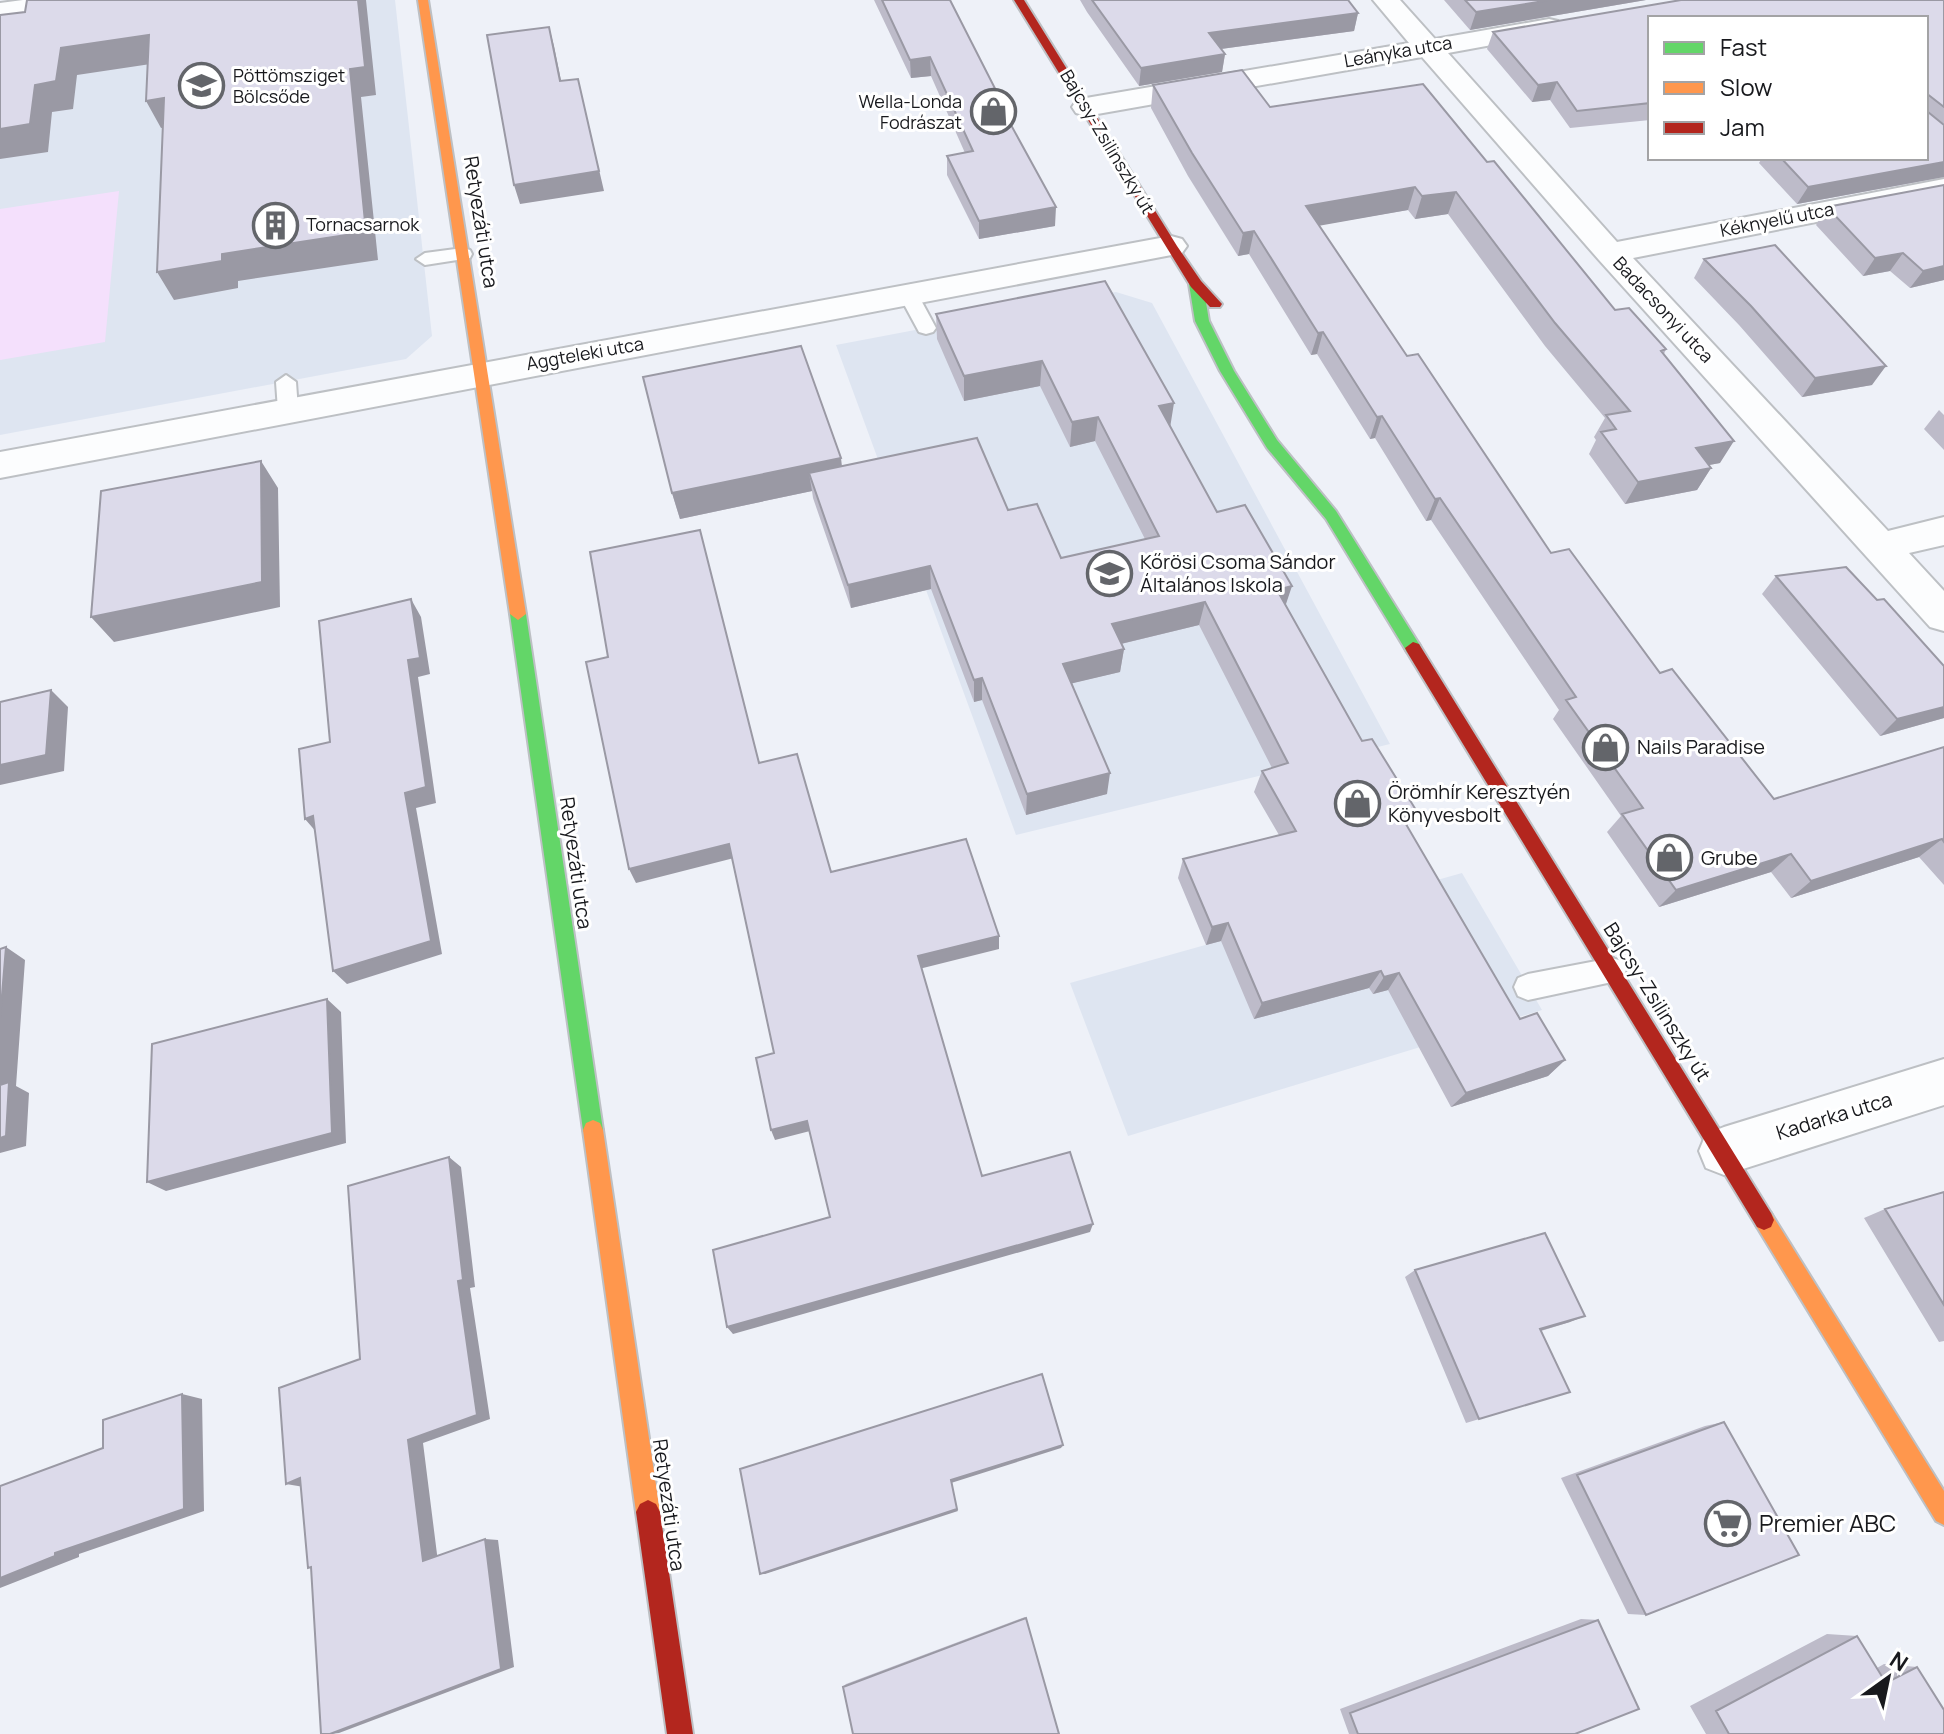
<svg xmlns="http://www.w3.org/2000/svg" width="1944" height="1734" font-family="Manrope,sans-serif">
  <rect width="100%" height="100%" fill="#eef1f8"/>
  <path fill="#dee5f1" d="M314,0H395L432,336L406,359L0,435V45Z
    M1116,292L1152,303L1390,744L1016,835L836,345Z
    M1462,873L1542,1010L1128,1136L1070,983Z"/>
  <path fill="#f4e0fc" d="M119,191L105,342L0,360V209Z"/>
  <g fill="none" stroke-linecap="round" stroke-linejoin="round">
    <defs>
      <path id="lane" d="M463,248L470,250L472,254L470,258L425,265L416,259L425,253Z
        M909,289L916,291L936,328L933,332L926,334L919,332L899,295Z
        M286,375L296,382L298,410L288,417L278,410L276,382Z
        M1612,958L1622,961L1626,970L1622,979L1612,982L1528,1000L1518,996L1514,987L1518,978L1528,974Z"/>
      <path id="street" d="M23,0H96L92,6L83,8L0,19V3Z
        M1373,0H1400L1435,39L1549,19L1558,21L1562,27L1558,33L1448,53L1617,242L1944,179V197L1633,258L1888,531L1944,517V545L1909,553L1944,591V631L1930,627L1599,260L1422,57L1086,116L1076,113L1072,107L1076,101L1086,98L1409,43Z
        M1171,236L1182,239L1187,246L1182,253L0,478V452Z
        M1944,1059V1105L1724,1175L1706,1168L1699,1151L1706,1134L1724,1127Z"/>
      <path id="fast" d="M1196,280L1203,284L1209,321L1234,371L1277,440L1336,511L1419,644L1421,648L1419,652H1407L1326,519L1267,448L1220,371L1195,321L1189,284Z
        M518,608L526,614L603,1130L600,1137L593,1140L586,1137L583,1130L510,614Z"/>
      <path id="slow" d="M418,0H428L526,614L518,620L510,614Z
        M593,1120L600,1123L603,1130L660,1512L656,1520L648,1524L640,1520L636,1512L583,1130L586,1123Z
        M1764,1210L1771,1213L1944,1491V1525L1936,1521L1757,1227L1754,1220L1757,1213Z"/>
      <path id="jam" d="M1014,0H1024L1177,246L1201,281L1222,304L1220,307H1210L1191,287Z
        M1413,642L1419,644L1771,1213L1774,1220L1771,1227L1764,1230L1757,1227L1407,652L1405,648Z
        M648,1500L656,1504L660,1512L693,1734H667L636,1512L640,1504Z"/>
    </defs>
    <use href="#lane" stroke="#bdc0c4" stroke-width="4"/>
    <use href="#street" stroke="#bdc0c4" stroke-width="4"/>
    <use href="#fast" stroke="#bdc0c4" stroke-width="4"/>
    <use href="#slow" stroke="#bdc0c4" stroke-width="4"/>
    <use href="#jam" stroke="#bdc0c4" stroke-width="4"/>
    <use href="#lane" fill="#fcfdfe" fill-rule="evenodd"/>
    <use href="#street" fill="#fcfdfe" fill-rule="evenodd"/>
    <use href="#fast" fill="#63d668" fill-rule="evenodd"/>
    <use href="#slow" fill="#ff974d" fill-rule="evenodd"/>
    <use href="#jam" fill="#b3261e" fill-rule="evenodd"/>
  </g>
  <path fill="#bdbbc9" d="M874,0H950L1008,120L1055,226L979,239L947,175V156L965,153L931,76L911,78Z
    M1080,0H1348L1358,13L1354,31L1221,49L1225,54L1222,72L1139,86L1087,12Z
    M1444,0H1646L1470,30Z
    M1680,0H1944V177L1797,204L1759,163L1762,158H1926V18H1650V120L1570,128L1550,100L1532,102L1487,49L1493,32Z
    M1153,85L1270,107L1487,162L1615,310L1666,349L1664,354L1720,463L1709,465L1711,468L1697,490L1625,504L1589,454L1596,440L1594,437L1605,418L1545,346L1448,214L1415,219L1408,210L1319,225L1407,356L1551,553L1774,799L1944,747V885L1919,857L1791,898L1771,872L1659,907L1607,832L1621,816L1553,719L1559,710L1431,520L1426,521L1375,438L1370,439L1317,354L1311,355L1249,254L1238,256L1188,176L1151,108Z
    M1944,185V280L1910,288L1890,271L1863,276L1816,225L1827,207Z
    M1704,259L1872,385L1802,397L1739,325L1694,278Z
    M1105,281L1170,427L1217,512L1286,605L1407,826L1520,1019L1565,1060L1548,1076L1451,1107L1388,990L1373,994L1369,988L1254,1019L1221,941L1206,945L1178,878L1183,859L1279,835L1254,792L1262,771L1272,768L1199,625L1121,644L1124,649L1120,672L1072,683L1107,794L1026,815L982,700L974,702L931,589L851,608L813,498L812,491L680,519L672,493L842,467L1008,510L1061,558L1145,539L1095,441L1070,447L1040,386L964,401L937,339L936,314Z
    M1939,410L1944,415V450L1924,429Z
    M1776,576L1877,600L1944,718L1880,736L1762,594Z
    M1944,1192V1341L1939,1342L1864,1218L1885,1209Z
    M1415,1270L1570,1322L1541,1331L1570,1392L1466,1423L1405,1277Z
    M1724,1422L1646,1615L1628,1614L1561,1478L1705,1426Z
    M1025,1617L1026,1618L843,1687L846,1684Z
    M1581,1619L1598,1620L1575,1734H1349L1340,1709Z
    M1827,1634L1857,1636L1877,1668L1884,1664L1917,1667L1944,1734H1706L1690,1706Z"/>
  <path fill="#9a99a4" d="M358,0H366L376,95L361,97L378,260L238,281V288L174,300L157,272L222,254L350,69Z
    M1550,0H1646L1470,30L1476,12Z
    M1358,13L1354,31L1206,51L1209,33Z
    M549,27L554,46L565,100L560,81Z
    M149,35L164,62L77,75L73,109L52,112L48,152L0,159V129L35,85L61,48Z
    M1225,54L1222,72L1139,86L1141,68Z
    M930,57L931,76L911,78L910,60Z
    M578,79L604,191L520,204L514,185Z
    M1557,82L1550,100L1532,102L1538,85Z
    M164,98L179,125L161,128L146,101Z
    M1944,162V177L1797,204L1808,187Z
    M1415,187L1408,210L1301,229L1306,206Z
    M1456,192L1448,214L1415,219L1422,196Z
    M1056,207L1055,226L979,239V221Z
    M1254,231L1249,254L1238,256L1243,233Z
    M1903,253L1890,271L1863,276L1875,258Z
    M1944,266V280L1910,288L1923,271Z
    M1323,332L1317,354L1311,355L1318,333Z
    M1042,361L1040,386L964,401V376Z
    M1886,366L1872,385L1802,397L1815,378Z
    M1174,403L1170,428L1159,406Z
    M1382,416L1375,438L1370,439L1377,417Z
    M1098,417L1095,441L1070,447L1072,422Z
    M1734,441L1720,463L1682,470L1696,448Z
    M841,458L844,484L809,473L812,491L680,519L672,493Z
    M261,461L278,488L280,607L114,642L91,617Z
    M1711,468L1697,490L1625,504L1638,482Z
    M1440,498L1431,520L1426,521L1435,499Z
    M930,566L931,589L851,608L848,585Z
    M1292,586L1284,610L1277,590Z
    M411,599L421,617L430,674L418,677L436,803L416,808L442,954L347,984L333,971L405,793L408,660Z
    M1205,602L1199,625L1108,647L1112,624Z
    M1124,649L1120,672L1061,686L1063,664Z
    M982,678V700L974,702V680Z
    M51,690L68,707L64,771L0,785V765Z
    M1944,707V718L1880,736L1897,719Z
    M1110,773L1107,794L1026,815L1027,794Z
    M1416,810L1405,830L1400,814Z
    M313,816L318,834L305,819Z
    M1942,839L1919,857L1791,898L1811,881Z
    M729,844L734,858L636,883L629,869Z
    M1791,854L1771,872L1659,907L1676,890Z
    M1228,923L1221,941L1206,945L1212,927Z
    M999,936V949L919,969L918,956Z
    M6,947L25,960L16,1086L29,1093L26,1146L0,1153V1019Z
    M1381,971L1369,988L1254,1019L1262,1003Z
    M1399,973L1388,990L1373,994L1384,977Z
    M327,999L341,1012L346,1143L166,1191L147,1182Z
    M1565,1060L1548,1076L1451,1107L1466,1093Z
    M807,1121L810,1131L775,1140L771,1130Z
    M449,1157L461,1167L475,1287L470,1288L490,1419L423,1443L438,1562L423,1561L408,1440L458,1281Z
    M1093,1224L1090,1232L733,1334L727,1327Z
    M1585,1316L1570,1322L1526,1335L1540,1329Z
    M182,1394L202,1399L204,1511L79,1554V1557L0,1588V1578L55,1553Z
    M1063,1445L1061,1448L951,1483V1480Z
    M300,1478L304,1487L286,1484Z
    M957,1509L958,1511L765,1574H760Z
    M485,1539L498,1540L514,1667L339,1733L330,1734Z"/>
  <path fill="#dcdaea" stroke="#9a99a4" stroke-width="2" d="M27,0H358L365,67L350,69L366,232L222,254V261L157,272L164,98L146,101L149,35L61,48L56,81L35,85L30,124L0,129V15L25,12Z
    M882,0H950L1008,114H1005L1056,207L979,221L947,156L973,151L930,57L910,60Z
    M1092,0H1348L1358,13L1209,33L1225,54L1141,68Z
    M1465,0H1550L1476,12Z
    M1681,0H1944V107L1926,93V18H1650V103L1577,111L1557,82L1538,85L1493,32Z
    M549,27L560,81L578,79L599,171L514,185L487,35Z
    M1242,70L1270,107L1423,84L1487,162L1494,161L1615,310L1629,308L1666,349L1661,351L1734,441L1696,448L1711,468L1638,482L1601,432L1616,429L1606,415L1630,411L1555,323L1456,192L1422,196L1415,187L1306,206L1407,356L1418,354L1551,553L1569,549L1660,673L1672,669L1774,799L1944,747V842L1942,839L1811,881L1791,854L1676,890L1622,814L1643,808L1566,700L1576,697L1440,498L1435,499L1382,416L1377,417L1323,332L1318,333L1254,231L1243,233L1192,153L1153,85Z
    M1926,112H1928L1944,125V162L1808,187L1781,158H1926Z
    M1944,185V266L1923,271L1903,253L1875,258L1827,207Z
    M1775,245L1886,366L1815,378L1751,306L1704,259Z
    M1105,281L1174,403L1159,406L1217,512L1245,505L1292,586L1277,590L1362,741L1372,739L1416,810L1400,814L1520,1019L1537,1013L1565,1060L1466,1093L1399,973L1384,977L1381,971L1262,1003L1228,923L1212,927L1183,859L1296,831L1262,771L1288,763L1205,602L1112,624L1124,649L1063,664L1110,773L1027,794L982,678L974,680L930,566L848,585L809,473L977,438L1008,510L1037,504L1061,558L1159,536L1098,417L1072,422L1042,361L964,376L936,314Z
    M801,346L841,458L672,493L643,377Z
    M261,461L262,582L91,617L101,491Z
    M700,530L759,763L797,754L831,872L966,839L999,936L918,956L982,1176L1070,1152L1093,1224L727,1327L713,1250L830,1217L807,1121L771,1130L756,1058L774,1053L729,844L629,869L586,662L608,657L590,552Z
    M1846,567L1877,600L1884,599L1944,666V707L1897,719L1776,576Z
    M411,599L420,658L408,660L426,787L405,793L431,941L333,971L313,816L305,819L299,749L330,742L319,621Z
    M51,690L46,755L0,765V702Z
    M6,947L0,1019V949Z
    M327,999L332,1133L147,1182L152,1044Z
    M9,1082L6,1136L0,1138V1085Z
    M449,1157L463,1280L458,1281L477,1415L408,1440L423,1561L485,1539L501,1669L330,1734H321L311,1567L308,1568L300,1478L286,1484L279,1388L360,1359L348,1186Z
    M1944,1192V1305L1885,1209Z
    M1545,1233L1585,1316L1540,1329L1570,1392L1479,1419L1415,1270Z
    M1042,1374L1063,1445L951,1480L957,1509L760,1574L740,1469Z
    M182,1394L184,1509L55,1553V1556L0,1578V1486L103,1448V1420Z
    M1724,1422L1799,1555L1646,1615L1577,1475Z
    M1026,1618L1059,1734H853L843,1687Z
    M1598,1620L1639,1709L1575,1734H1358L1350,1713Z
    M1857,1636L1886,1683L1917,1667L1944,1710V1734H1729L1716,1711Z"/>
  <defs>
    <symbol id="school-ring" viewBox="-11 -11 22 22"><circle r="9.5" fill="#fff" stroke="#63656a" stroke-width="1.5"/><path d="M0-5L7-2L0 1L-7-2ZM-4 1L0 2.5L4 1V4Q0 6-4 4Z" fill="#63656a"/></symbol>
    <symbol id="shop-ring" viewBox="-11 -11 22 22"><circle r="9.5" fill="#fff" stroke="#63656a" stroke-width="1.5"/><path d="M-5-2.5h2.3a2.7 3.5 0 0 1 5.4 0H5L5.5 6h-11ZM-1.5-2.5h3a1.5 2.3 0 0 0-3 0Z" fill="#63656a"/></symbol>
    <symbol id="building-ring" viewBox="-11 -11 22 22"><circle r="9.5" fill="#fff" stroke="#63656a" stroke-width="1.5"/><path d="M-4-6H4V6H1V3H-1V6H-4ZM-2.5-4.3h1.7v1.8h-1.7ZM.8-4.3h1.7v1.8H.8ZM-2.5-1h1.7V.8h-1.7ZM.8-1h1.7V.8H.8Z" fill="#63656a"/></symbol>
    <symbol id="supermarket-ring" viewBox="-11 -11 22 22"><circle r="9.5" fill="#fff" stroke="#63656a" stroke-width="1.5"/><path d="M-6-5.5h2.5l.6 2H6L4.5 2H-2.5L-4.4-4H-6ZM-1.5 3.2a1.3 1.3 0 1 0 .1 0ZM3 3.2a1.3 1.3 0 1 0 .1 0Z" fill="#63656a"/></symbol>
  </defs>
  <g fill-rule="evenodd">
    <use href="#school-ring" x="176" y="60" width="51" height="51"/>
    <use href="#shop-ring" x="968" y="86" width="51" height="51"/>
    <use href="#building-ring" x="250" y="200" width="51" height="51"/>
    <use href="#school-ring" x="1084" y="548" width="51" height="51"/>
    <use href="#shop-ring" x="1580" y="722" width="51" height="51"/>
    <use href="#shop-ring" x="1332" y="778" width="51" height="51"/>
    <use href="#shop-ring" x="1644" y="832" width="51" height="51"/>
    <use href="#supermarket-ring" x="1702" y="1498" width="51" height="51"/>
  </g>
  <g text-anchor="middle" stroke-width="6" stroke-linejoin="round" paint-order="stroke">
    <g font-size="18" fill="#18191d" stroke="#fff">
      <text transform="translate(1398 52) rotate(-10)" y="6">Leányka utca</text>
      <text transform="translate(1107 142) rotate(59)" y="6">Bajcsy-Zsilinszky út</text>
      <text transform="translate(1777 220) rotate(-11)" y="6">Kéknyelű utca</text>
      <text transform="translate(1663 310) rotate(47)" y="6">Badacsonyi utca</text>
      <text transform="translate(585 354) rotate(-10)" y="6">Aggteleki utca</text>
    </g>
    <g font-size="18" fill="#18191d" stroke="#fff" text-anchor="start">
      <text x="233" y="82">Pöttömsziget<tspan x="233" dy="21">Bölcsőde</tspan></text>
      <text x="962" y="108" text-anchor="end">Wella-Londa<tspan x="962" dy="21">Fodrászat</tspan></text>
      <text x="306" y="231">Tornacsarnok</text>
    </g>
    <g font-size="20" fill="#18191d" stroke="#fff">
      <text transform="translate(481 222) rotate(81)" y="7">Retyezáti utca</text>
      <text transform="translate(576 863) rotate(82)" y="7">Retyezáti utca</text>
      <text transform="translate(1657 1002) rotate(58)" y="7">Bajcsy-Zsilinszky út</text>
      <text transform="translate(1834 1116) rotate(-17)" y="7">Kadarka utca</text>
      <text transform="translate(669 1505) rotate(82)" y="7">Retyezáti utca</text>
    </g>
    <g font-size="20" fill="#18191d" stroke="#fff" text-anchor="start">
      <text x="1140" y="569">Kőrösi Csoma Sándor<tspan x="1140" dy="23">Általános Iskola</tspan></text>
      <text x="1637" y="754">Nails Paradise</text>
      <text x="1388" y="799">Örömhír Keresztyén<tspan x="1388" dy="23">Könyvesbolt</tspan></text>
      <text x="1701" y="865">Grube</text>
    </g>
    <g font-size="24" fill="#18191d" stroke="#fff" text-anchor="start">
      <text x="1759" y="1532">Premier ABC</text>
    </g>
  </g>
  <rect x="1648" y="16" width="280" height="144" fill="#ffffff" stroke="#a3a3a5" stroke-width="2"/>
  <rect x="1664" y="42" width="40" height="12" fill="#63d668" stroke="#a3a3a5" stroke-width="2"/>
  <text x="1720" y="56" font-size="24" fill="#18191d">Fast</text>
  <rect x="1664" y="82" width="40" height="12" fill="#ff974d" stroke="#a3a3a5" stroke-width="2"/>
  <text x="1720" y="96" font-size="24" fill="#18191d">Slow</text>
  <rect x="1664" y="122" width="40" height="12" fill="#b3261e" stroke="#a3a3a5" stroke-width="2"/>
  <text x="1720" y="136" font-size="24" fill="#18191d">Jam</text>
  <g transform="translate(1888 1678) rotate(33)" stroke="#ffffff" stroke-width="6" paint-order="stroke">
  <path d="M0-6L14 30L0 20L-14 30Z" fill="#18191d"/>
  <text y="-12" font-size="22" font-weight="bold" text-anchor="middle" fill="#18191d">N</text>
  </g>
</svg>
